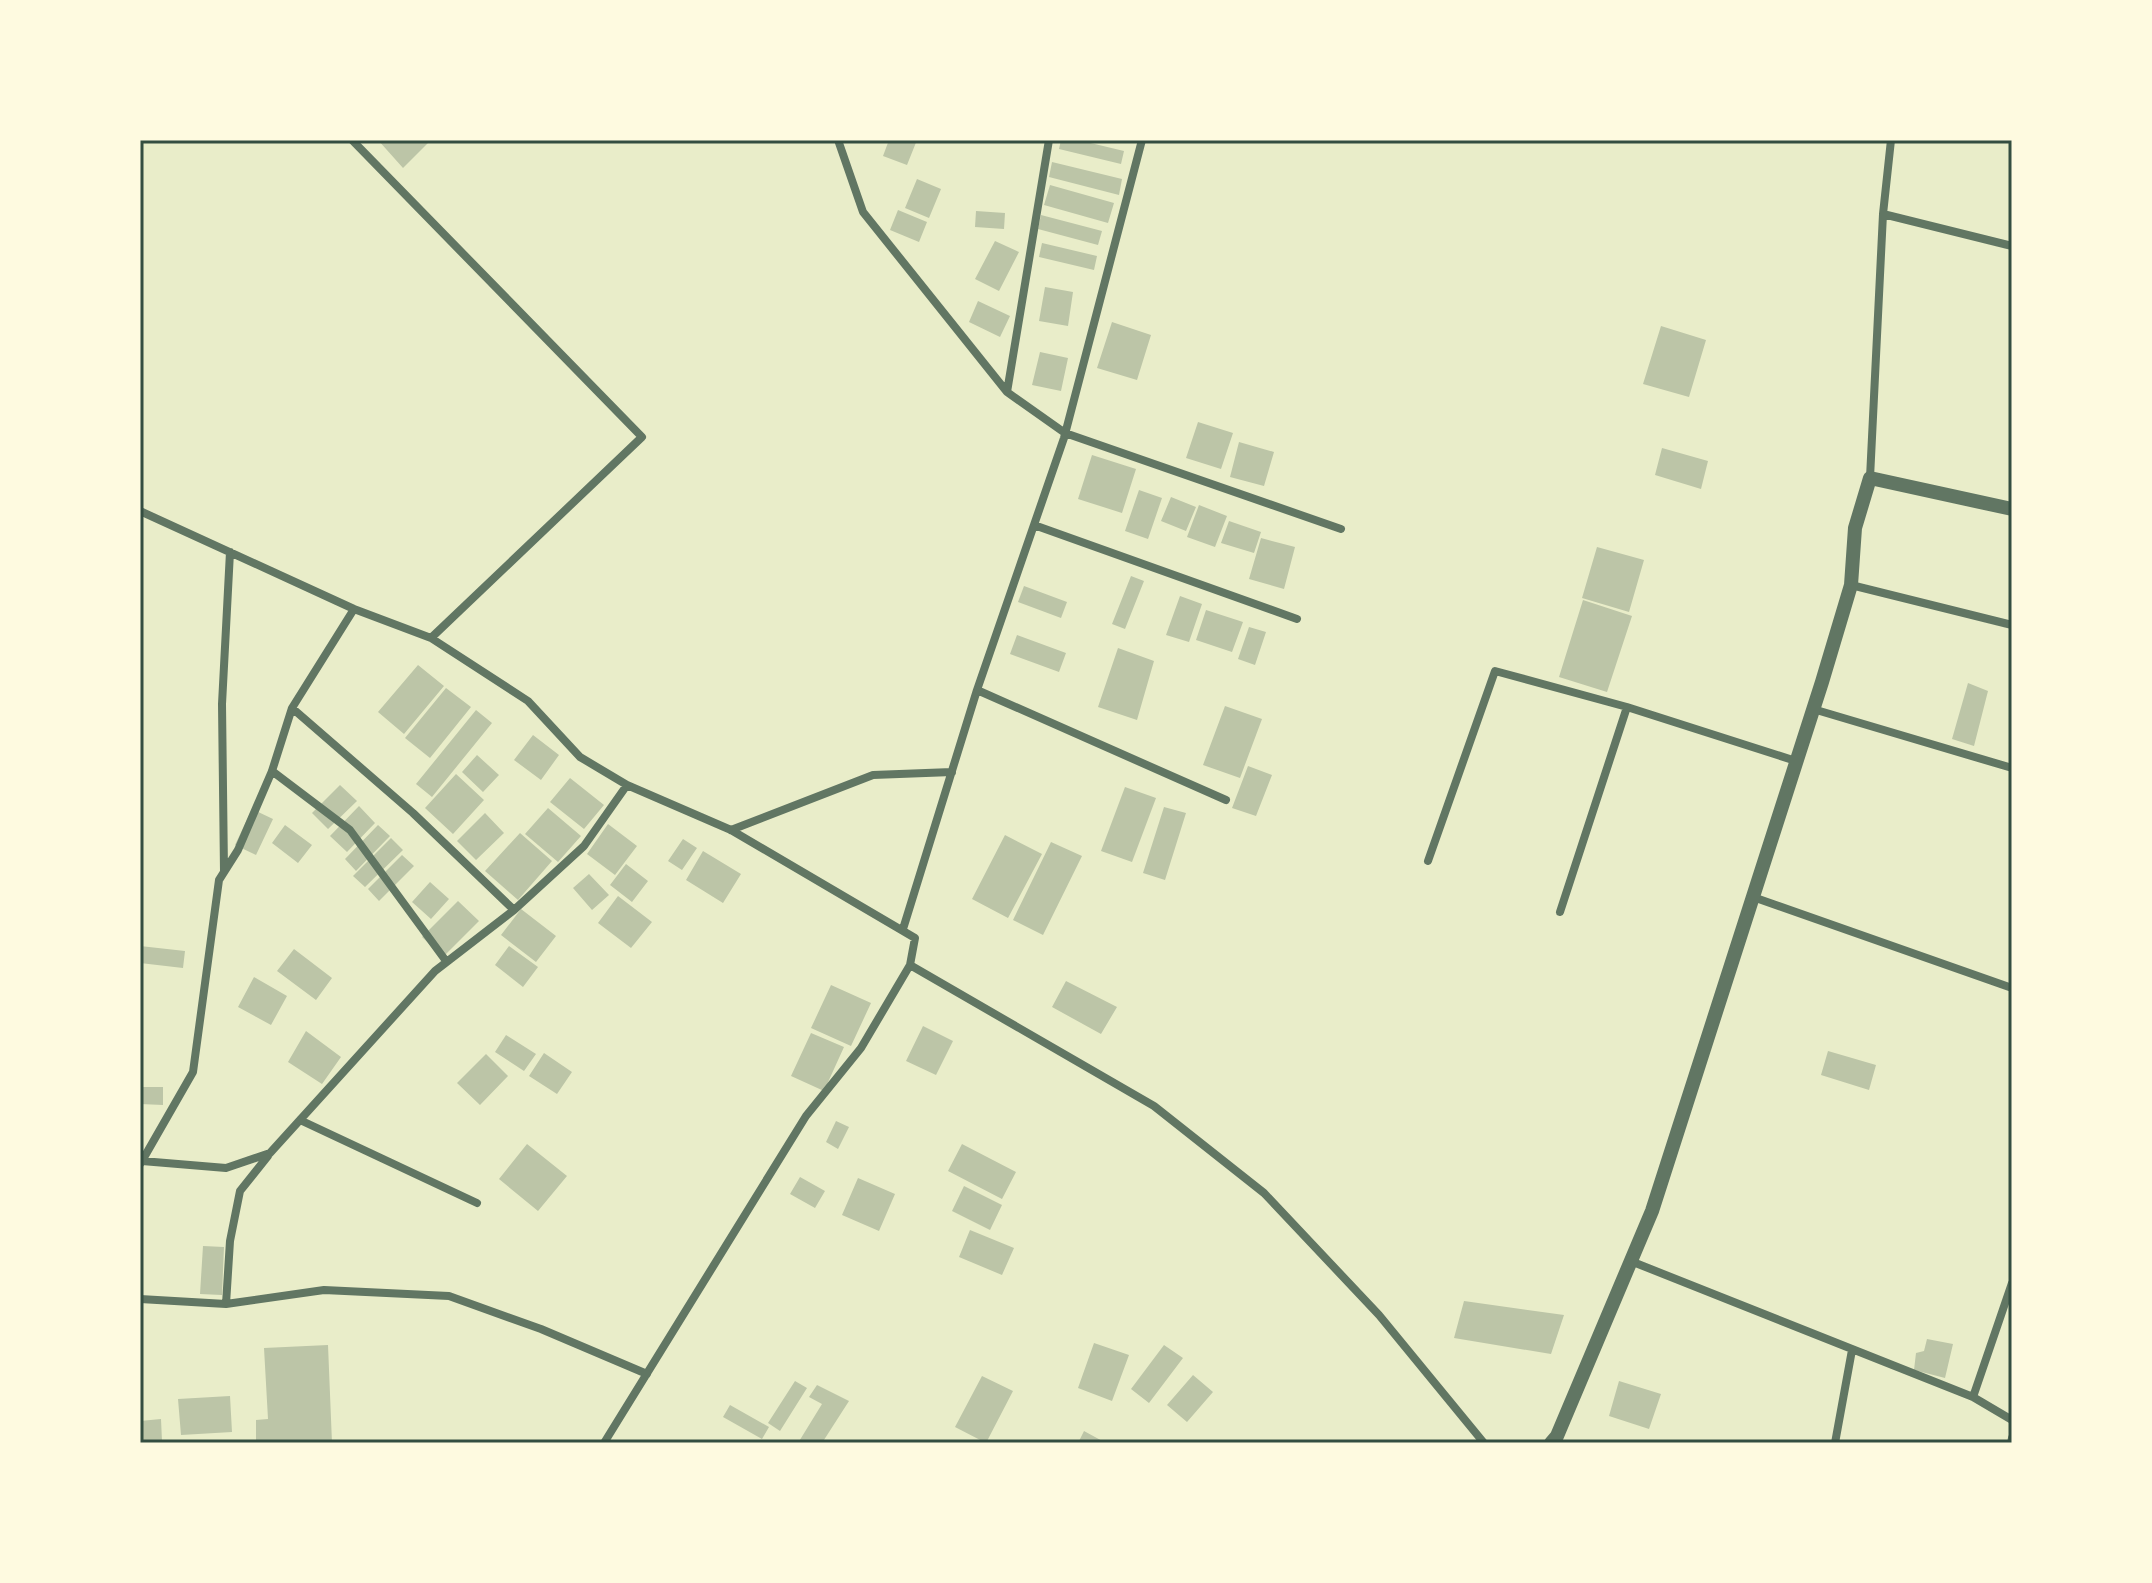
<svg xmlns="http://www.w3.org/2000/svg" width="2152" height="1583" font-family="Quicksand,sans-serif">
  <rect width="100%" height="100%" fill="#e9edc9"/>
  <path fill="#bcc5a7" d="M378,140H431L403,168Z
    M889,140H917L907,165L883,156Z
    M1061,140H1078L1124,151L1121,164L1059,149Z
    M1052,162L1122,179L1119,195L1049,177Z
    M917,179L941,189L929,218L905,208Z
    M1050,185L1114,203L1108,223L1044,205Z
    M898,210L927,222L919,242L890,230Z
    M976,211L1005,213L1004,229L975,227Z
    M1041,215L1102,231L1098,245L1038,229Z
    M995,241L1019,252L999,291L975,279Z
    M1042,243L1097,256L1094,270L1039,257Z
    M1045,287L1073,292L1068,326L1039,321Z
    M978,301L1010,316L1000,337L969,322Z
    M1112,322L1151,335L1137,380L1097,368Z
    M1661,326L1706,340L1689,397L1643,384Z
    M1040,352L1068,358L1061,391L1032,385Z
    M1198,422L1233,433L1221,469L1186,458Z
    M1239,442L1274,452L1264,486L1230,477Z
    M1662,448L1708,461L1701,489L1655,475Z
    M1092,455L1136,469L1122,513L1078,499Z
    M1139,490L1162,498L1148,539L1125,531Z
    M1171,497L1196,507L1186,531L1161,521Z
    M1199,505L1227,516L1215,547L1187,537Z
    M1229,521L1261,532L1254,553L1221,543Z
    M1261,538L1295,547L1284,589L1249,579Z
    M1597,547L1644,560L1629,612L1582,598Z
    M1131,576L1144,581L1125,629L1112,624Z
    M1024,586L1067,602L1061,618L1018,602Z
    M1180,596L1202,604L1189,642L1166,635Z
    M1583,600L1632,616L1607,692L1559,677Z
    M1206,610L1243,622L1232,652L1196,640Z
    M1249,627L1266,632L1255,665L1238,659Z
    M1017,635L1066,653L1059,672L1010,654Z
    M1118,648L1154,661L1137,720L1098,707Z
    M418,665L444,686L404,734L378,712Z
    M1968,683L1988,691L1974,746L1952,739Z
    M446,688L471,707L430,758L405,738Z
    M1225,706L1262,719L1240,778L1203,765Z
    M476,710L492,723L432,797L416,784Z
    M533,735L559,755L541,780L514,760Z
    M477,755L499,775L483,792L462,772Z
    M1248,766L1272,775L1256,816L1232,808Z
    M456,774L484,800L453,834L425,808Z
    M570,778L604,805L584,829L550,802Z
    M340,785L357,801L328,829L312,813Z
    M1125,787L1156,798L1132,862L1101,851Z
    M359,806L375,823L347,852L330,836Z
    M1164,807L1186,813L1165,880L1143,873Z
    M548,808L581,836L558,862L525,834Z
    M252,809L273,819L256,855L235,845Z
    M485,813L504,833L476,860L457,841Z
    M608,824L637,846L615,875L587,854Z
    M285,825L312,845L298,863L272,843Z
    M378,825L390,836L356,871L345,859Z
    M520,833L552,861L518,900L485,871Z
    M1005,835L1042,854L1008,918L972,899Z
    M391,838L403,850L365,887L353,876Z
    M683,839L697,848L682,870L668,861Z
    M1051,842L1082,856L1043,935L1013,920Z
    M703,851L741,874L723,903L686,880Z
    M402,855L414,866L379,901L368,889Z
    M626,864L648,881L632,902L610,885Z
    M589,874L609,895L592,910L573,888Z
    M430,882L449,899L431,919L412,902Z
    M618,896L652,922L631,948L598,923Z
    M458,901L479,921L443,957L422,937Z
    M521,909L556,936L536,962L501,935Z
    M140,946L185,951L183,968L140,963Z
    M509,946L538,967L523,987L495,965Z
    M294,949L332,978L316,1000L277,971Z
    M254,977L287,996L271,1025L238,1007Z
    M1066,981L1117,1007L1101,1034L1052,1007Z
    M831,985L871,1003L851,1046L811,1028Z
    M923,1026L953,1041L936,1075L906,1061Z
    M306,1031L341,1057L322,1084L288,1062Z
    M811,1033L844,1047L824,1091L791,1076Z
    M506,1035L536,1054L524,1071L495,1052Z
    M1828,1051L1876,1065L1869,1090L1821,1075Z
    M544,1053L572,1072L557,1094L529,1076Z
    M486,1054L508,1076L480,1105L457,1083Z
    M140,1087H163V1105L140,1104Z
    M836,1121L849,1127L838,1149L826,1142Z
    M527,1144L567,1176L538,1211L499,1179Z
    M962,1144L1016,1172L1002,1199L948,1171Z
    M800,1177L825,1191L815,1208L790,1194Z
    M858,1178L895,1194L879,1231L842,1215Z
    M964,1186L1002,1205L990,1230L952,1211Z
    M970,1230L1014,1248L1002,1275L959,1257Z
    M203,1246L224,1247L222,1295L200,1294Z
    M1464,1301L1564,1315L1551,1354L1454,1338Z
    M1927,1339L1953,1344L1945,1378L1914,1370L1916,1353L1924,1351Z
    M1094,1343L1129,1355L1112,1401L1078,1388Z
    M328,1345L332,1443H256V1420L268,1419L264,1348Z
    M1164,1345L1183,1358L1149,1403L1131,1389Z
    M1193,1375L1213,1392L1187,1422L1167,1405Z
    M982,1376L1013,1391L986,1443L955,1427Z
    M795,1381L807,1388L780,1431L768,1423Z
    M1619,1381L1661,1394L1649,1429L1609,1416Z
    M817,1385L849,1401L822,1443H798L822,1404L809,1397Z
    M230,1396L232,1432L181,1435L178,1399Z
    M730,1405L769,1427L762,1439L723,1417Z
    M161,1419L162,1441L140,1443V1421Z
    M1084,1431L1106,1443H1078Z"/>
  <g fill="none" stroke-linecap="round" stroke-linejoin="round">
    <path stroke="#617663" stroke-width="8" d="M352,140L642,437L431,638
      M838,140L863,212L1007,392
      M1049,140L1007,392L1065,433L1341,529
      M1883,214L1891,140
      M1870,478L1883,214L2012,246
      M140,511L354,609L431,638L528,701L580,757L627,785L731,830L915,938L910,965L1154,1106L1264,1193L1379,1315L1484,1443
      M1034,525L1297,619
      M1851,585L2012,625
      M977,690L1226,800
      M292,708L413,813L514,910
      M1813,709L2012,768
      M272,771L350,830L446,961
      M731,830L873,775L952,772
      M1428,861L1495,671L1627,707
      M224,871L222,704L230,552
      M1753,897L2012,988
      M1560,912L1627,707L1796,761
      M903,929L977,690L1064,438L1142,140
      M300,1120L477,1203
      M142,1161L193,1072L219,880L238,850L272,771L292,708L354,609
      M140,1164L142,1161L226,1168L270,1153L435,971L514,910L584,846L627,785
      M1633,1262L1973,1397L2012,1420
      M140,1299L226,1304L324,1290L449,1296L541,1329L647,1374
      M226,1304L230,1241L240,1191L268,1156
      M1973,1397L2012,1283
      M604,1443L806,1116L861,1048L910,965
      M1835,1443L1852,1350
      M2011,1443L2012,1438"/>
    <path stroke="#617663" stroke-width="14" d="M1551,1443L1557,1436L1652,1211L1822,682L1851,585L1855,528L1870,478L2012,509"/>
  </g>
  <rect width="2152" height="1583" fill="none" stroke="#fefae0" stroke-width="284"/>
  <rect x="142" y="142" width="1868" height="1299" fill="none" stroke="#344e41" stroke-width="3"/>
</svg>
